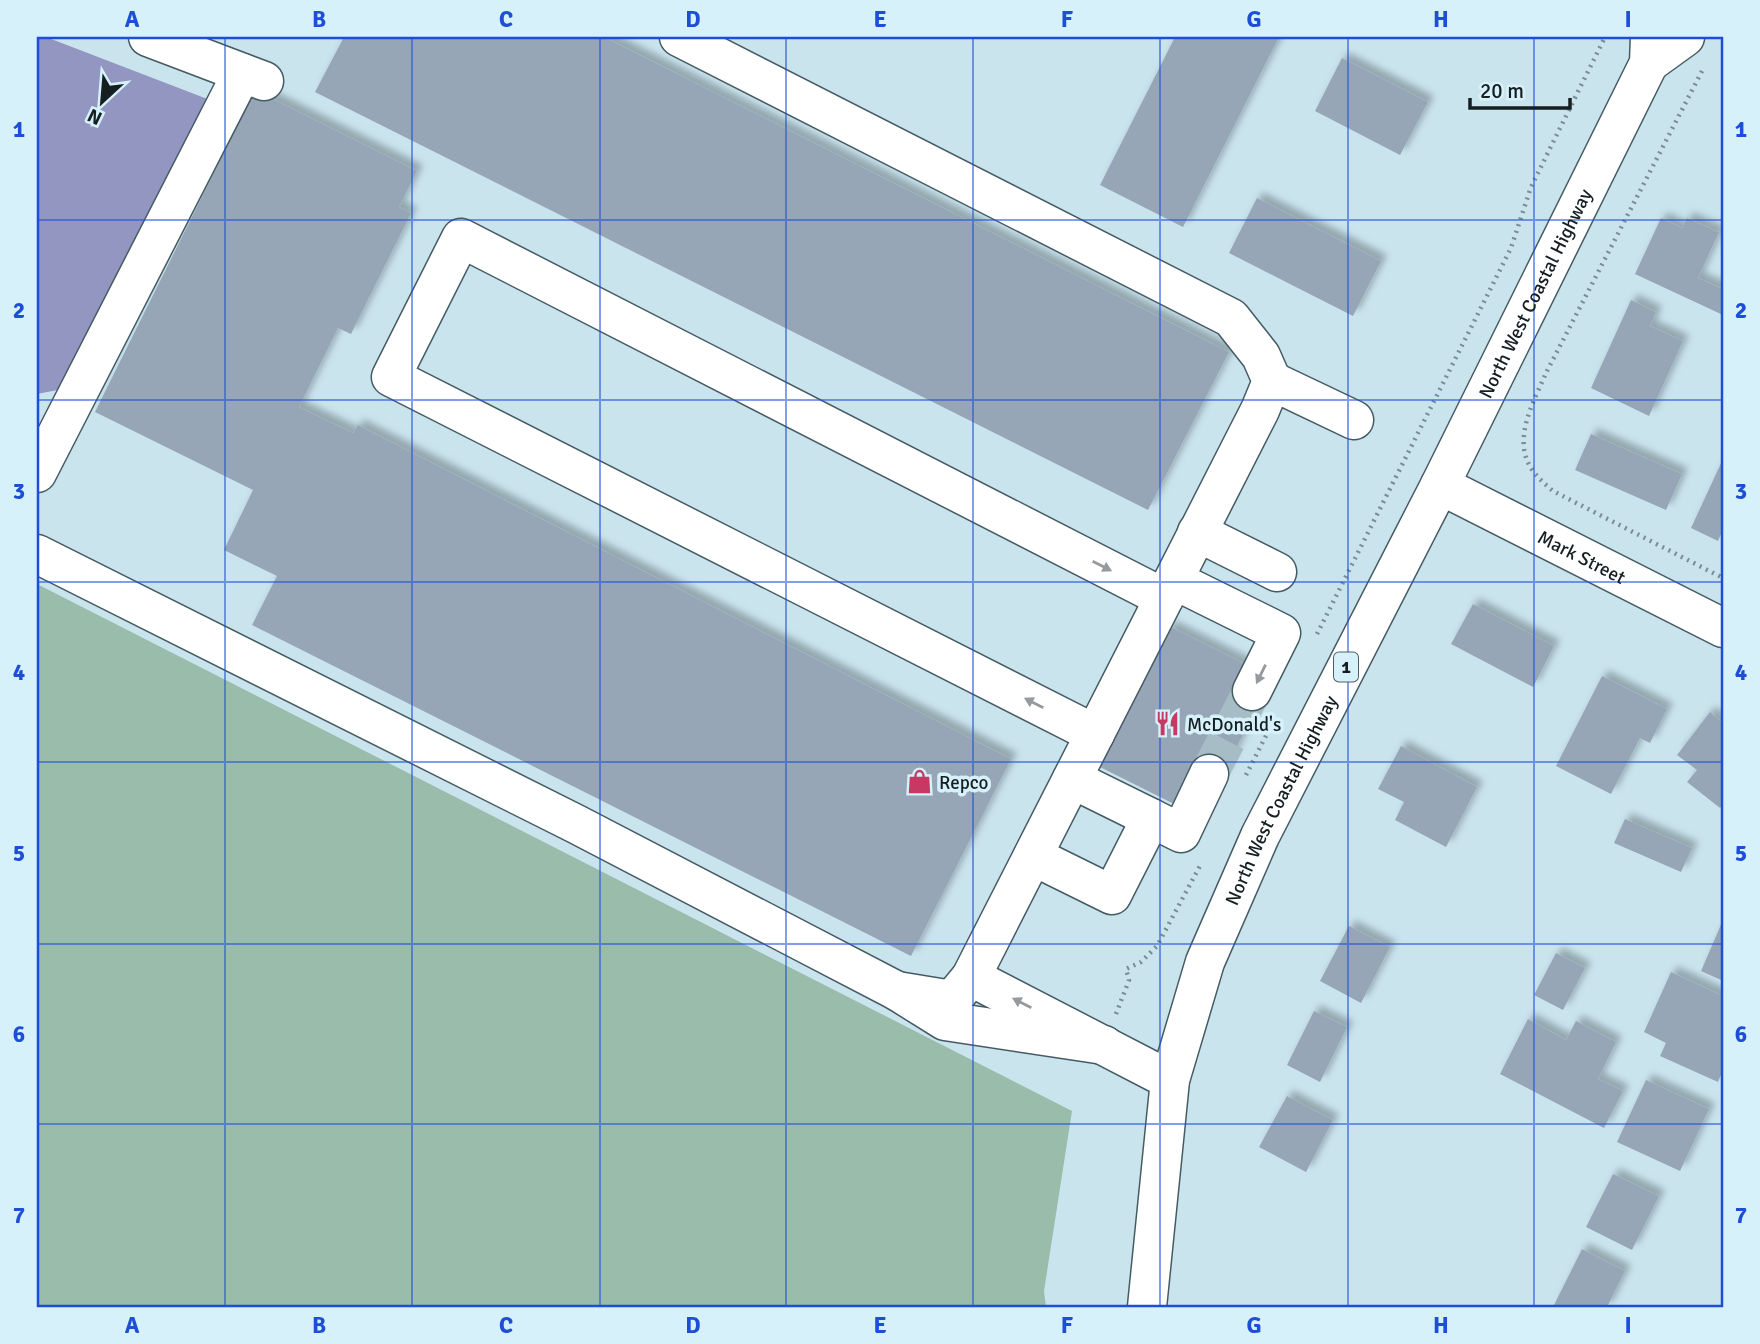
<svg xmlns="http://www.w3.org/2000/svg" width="1760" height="1344" font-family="Signika,sans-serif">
  <defs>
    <filter id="shadow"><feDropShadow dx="6" dy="-6" stdDeviation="3.5" flood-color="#0004"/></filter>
  </defs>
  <rect width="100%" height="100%" fill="#cae4ee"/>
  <path fill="#99bcab" d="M37,584L1072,1111L1044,1291L1046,1307H37Z"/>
  <path fill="#9296c1" d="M37,37H46L210,100L63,389L37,394Z"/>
  <path fill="#96a6b7" filter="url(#shadow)" d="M344,37H604L1229,352L1148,510L315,92Z
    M1175,37H1279L1183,227L1100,185Z
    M1342,58L1428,102L1400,155L1315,111Z
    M255,90L417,171L399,207L411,213L351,334L338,328L299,407L353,433L358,425L1011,759L911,956L252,625L277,576L224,550L253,490L95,412Z
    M1257,198L1381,261L1353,316L1229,253Z
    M1661,218L1682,228L1687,218L1719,232L1698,278L1723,289V315L1635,274Z
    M1631,300L1656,312L1650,326L1683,341L1649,416L1591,388Z
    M1591,434L1682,474L1666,510L1575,470Z
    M1723,459V529L1718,541L1691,528Z
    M1473,604L1554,646L1533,687L1451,644Z
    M1169,626L1245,664L1263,696L1220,779L1174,804L1098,766Z
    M1602,676L1667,709L1650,743L1640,738L1611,794L1556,766Z
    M1710,712L1723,723V804L1720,808L1687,782L1697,770L1677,755Z
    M1401,746L1477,787L1446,847L1395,820L1404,802L1378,789Z
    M1625,819L1692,848L1681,872L1614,843Z
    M1723,920V981L1701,971Z
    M1349,926L1390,947L1361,1003L1320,981Z
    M1556,953L1585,968L1563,1010L1534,995Z
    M1671,972L1723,996V1070L1718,1082L1660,1056L1666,1043L1644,1032Z
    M1314,1011L1347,1027L1320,1082L1287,1065Z
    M1528,1019L1566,1040L1576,1021L1616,1042L1598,1079L1623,1091L1604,1128L1500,1074Z
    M1646,1080L1709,1109L1680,1171L1617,1142Z
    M1287,1096L1333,1120L1306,1172L1259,1147Z
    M1613,1174L1659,1196L1632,1250L1586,1227Z
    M1582,1249L1625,1271L1607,1307H1553Z"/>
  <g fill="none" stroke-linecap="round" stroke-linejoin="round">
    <path stroke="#a6bdc5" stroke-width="38" stroke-dasharray="38 19" stroke-linecap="butt" d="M1209,774L1252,691"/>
    <defs>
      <g id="minor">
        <path d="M148,37L264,81"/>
        <path d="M679,37L1231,318L1261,356L1272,381L1260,410L971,977L952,1000L897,991"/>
        <path d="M1272,381L1354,420"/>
        <path d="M37,473L242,73"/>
        <path id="s1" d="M1440,485L1723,628"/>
        <path d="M1197,532L1277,572"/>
        <path d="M37,554L576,824L897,991L945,1021L1104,1045"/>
        <path d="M1174,580L1281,633L1252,691"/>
        <path d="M1095,734L391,377L461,238L1164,598"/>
        <path d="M1072,779L1151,818"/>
        <path d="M1033,856L1112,895L1151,818L1181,833L1209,774"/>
        <path d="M971,977L1170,1080"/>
      </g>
      <g id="highway">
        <path d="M1649,63L1685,37"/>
        <path id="s2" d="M1147,1307L1170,1080L1205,962L1260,836L1440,485L1649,63L1650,37"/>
      </g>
    </defs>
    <use href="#minor" stroke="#455b64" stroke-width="41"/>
    <use href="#highway" stroke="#455b64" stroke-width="41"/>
    <path stroke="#7a8d94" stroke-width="4.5" stroke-dasharray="2 5" stroke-linecap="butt" d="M1702,71L1546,373C1533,403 1511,441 1533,471C1539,479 1546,485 1553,491L1723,578
      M1317,634L1511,248L1531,187L1605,37
      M1246,775L1274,720
      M1116,1014L1129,980L1126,969L1141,962L1157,946L1201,864"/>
    <use href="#minor" stroke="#fff" stroke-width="38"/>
    <use href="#highway" stroke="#fff" stroke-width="38"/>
  </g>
  <defs><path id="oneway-solid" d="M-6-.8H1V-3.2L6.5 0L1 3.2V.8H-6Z" transform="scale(1.75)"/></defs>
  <g fill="#969a9c">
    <use href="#oneway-solid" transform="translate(1102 566) rotate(27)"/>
    <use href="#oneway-solid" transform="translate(1261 674) rotate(116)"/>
    <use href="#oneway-solid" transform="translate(1034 703) rotate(-153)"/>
    <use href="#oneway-solid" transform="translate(1022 1003) rotate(-153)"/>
  </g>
  <path fill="none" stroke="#1d4ed8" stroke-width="2" stroke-opacity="0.55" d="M225,37V1307M412,37V1307M600,37V1307M786,37V1307M973,37V1307M1160,37V1307M1348,37V1307M1534,37V1307M37,220H1723M37,400H1723M37,582H1723M37,762H1723M37,944H1723M37,1124H1723"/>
  <defs>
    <symbol id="restaurant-bare" viewBox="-9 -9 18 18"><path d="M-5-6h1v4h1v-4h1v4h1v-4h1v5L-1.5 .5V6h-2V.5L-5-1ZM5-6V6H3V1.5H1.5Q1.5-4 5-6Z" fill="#c73862" stroke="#d7f1fb" stroke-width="2.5" paint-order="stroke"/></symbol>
    <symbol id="shop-bare" viewBox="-9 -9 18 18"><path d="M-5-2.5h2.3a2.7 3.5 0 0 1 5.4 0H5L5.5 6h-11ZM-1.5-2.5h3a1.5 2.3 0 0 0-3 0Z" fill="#c73862" stroke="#d7f1fb" stroke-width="2.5" paint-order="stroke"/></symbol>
  </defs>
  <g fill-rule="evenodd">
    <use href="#restaurant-bare" x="1150" y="706" width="35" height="35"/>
    <use href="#shop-bare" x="902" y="764" width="35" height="35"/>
  </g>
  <g text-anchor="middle" stroke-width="7" stroke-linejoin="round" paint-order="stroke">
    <rect fill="#d7f1fb" stroke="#4f5e63" stroke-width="2" x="1334" y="652.5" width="24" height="29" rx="5"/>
    <g font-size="18" font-weight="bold" fill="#151f22">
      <text x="1346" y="673">1</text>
    </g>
    <g font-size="19" fill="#151f22" stroke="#d7f1fb">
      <text dy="7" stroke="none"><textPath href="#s2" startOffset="1097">North West Coastal Highway</textPath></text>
      <text dy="7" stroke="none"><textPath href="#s1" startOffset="159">Mark Street</textPath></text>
      <text dy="7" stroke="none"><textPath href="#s2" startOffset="530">North West Coastal Highway</textPath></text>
    </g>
    <g font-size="19" fill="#151f22" stroke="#d7f1fb" text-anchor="start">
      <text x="1187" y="731">McDonald's</text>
      <text x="939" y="789">Repco</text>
    </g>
  </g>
  <rect width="1760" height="1344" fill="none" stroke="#d7f1fb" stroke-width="77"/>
  <g transform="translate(102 102) rotate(206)" stroke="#d7f1fb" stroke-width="5" paint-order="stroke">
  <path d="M0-5L12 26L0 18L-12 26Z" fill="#151f22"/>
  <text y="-10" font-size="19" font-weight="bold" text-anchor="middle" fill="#151f22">N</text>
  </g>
  <path d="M1470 98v10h100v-10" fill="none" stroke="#151f22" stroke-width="3.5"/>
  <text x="1480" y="98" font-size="21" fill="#151f22" stroke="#d7f1fb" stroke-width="5" paint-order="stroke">20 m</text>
  <rect x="38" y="38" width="1684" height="1268" fill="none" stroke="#1d4ed8" stroke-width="2.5"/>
  <g font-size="23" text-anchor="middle" font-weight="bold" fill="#1d4ed8">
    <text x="132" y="27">A</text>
    <text x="319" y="27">B</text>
    <text x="506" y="27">C</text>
    <text x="693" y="27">D</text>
    <text x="880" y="27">E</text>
    <text x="1067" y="27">F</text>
    <text x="1254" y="27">G</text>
    <text x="1441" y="27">H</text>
    <text x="1628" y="27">I</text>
    <text x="19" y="137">1</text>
    <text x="1741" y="137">1</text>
    <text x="19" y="318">2</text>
    <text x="1741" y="318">2</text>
    <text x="19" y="499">3</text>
    <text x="1741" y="499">3</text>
    <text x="19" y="680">4</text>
    <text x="1741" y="680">4</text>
    <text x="19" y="861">5</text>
    <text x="1741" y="861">5</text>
    <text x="19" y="1042">6</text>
    <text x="1741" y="1042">6</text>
    <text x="19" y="1223">7</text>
    <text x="1741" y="1223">7</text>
    <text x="132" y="1333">A</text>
    <text x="319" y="1333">B</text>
    <text x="506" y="1333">C</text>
    <text x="693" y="1333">D</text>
    <text x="880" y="1333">E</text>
    <text x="1067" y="1333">F</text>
    <text x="1254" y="1333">G</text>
    <text x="1441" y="1333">H</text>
    <text x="1628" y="1333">I</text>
  </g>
</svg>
